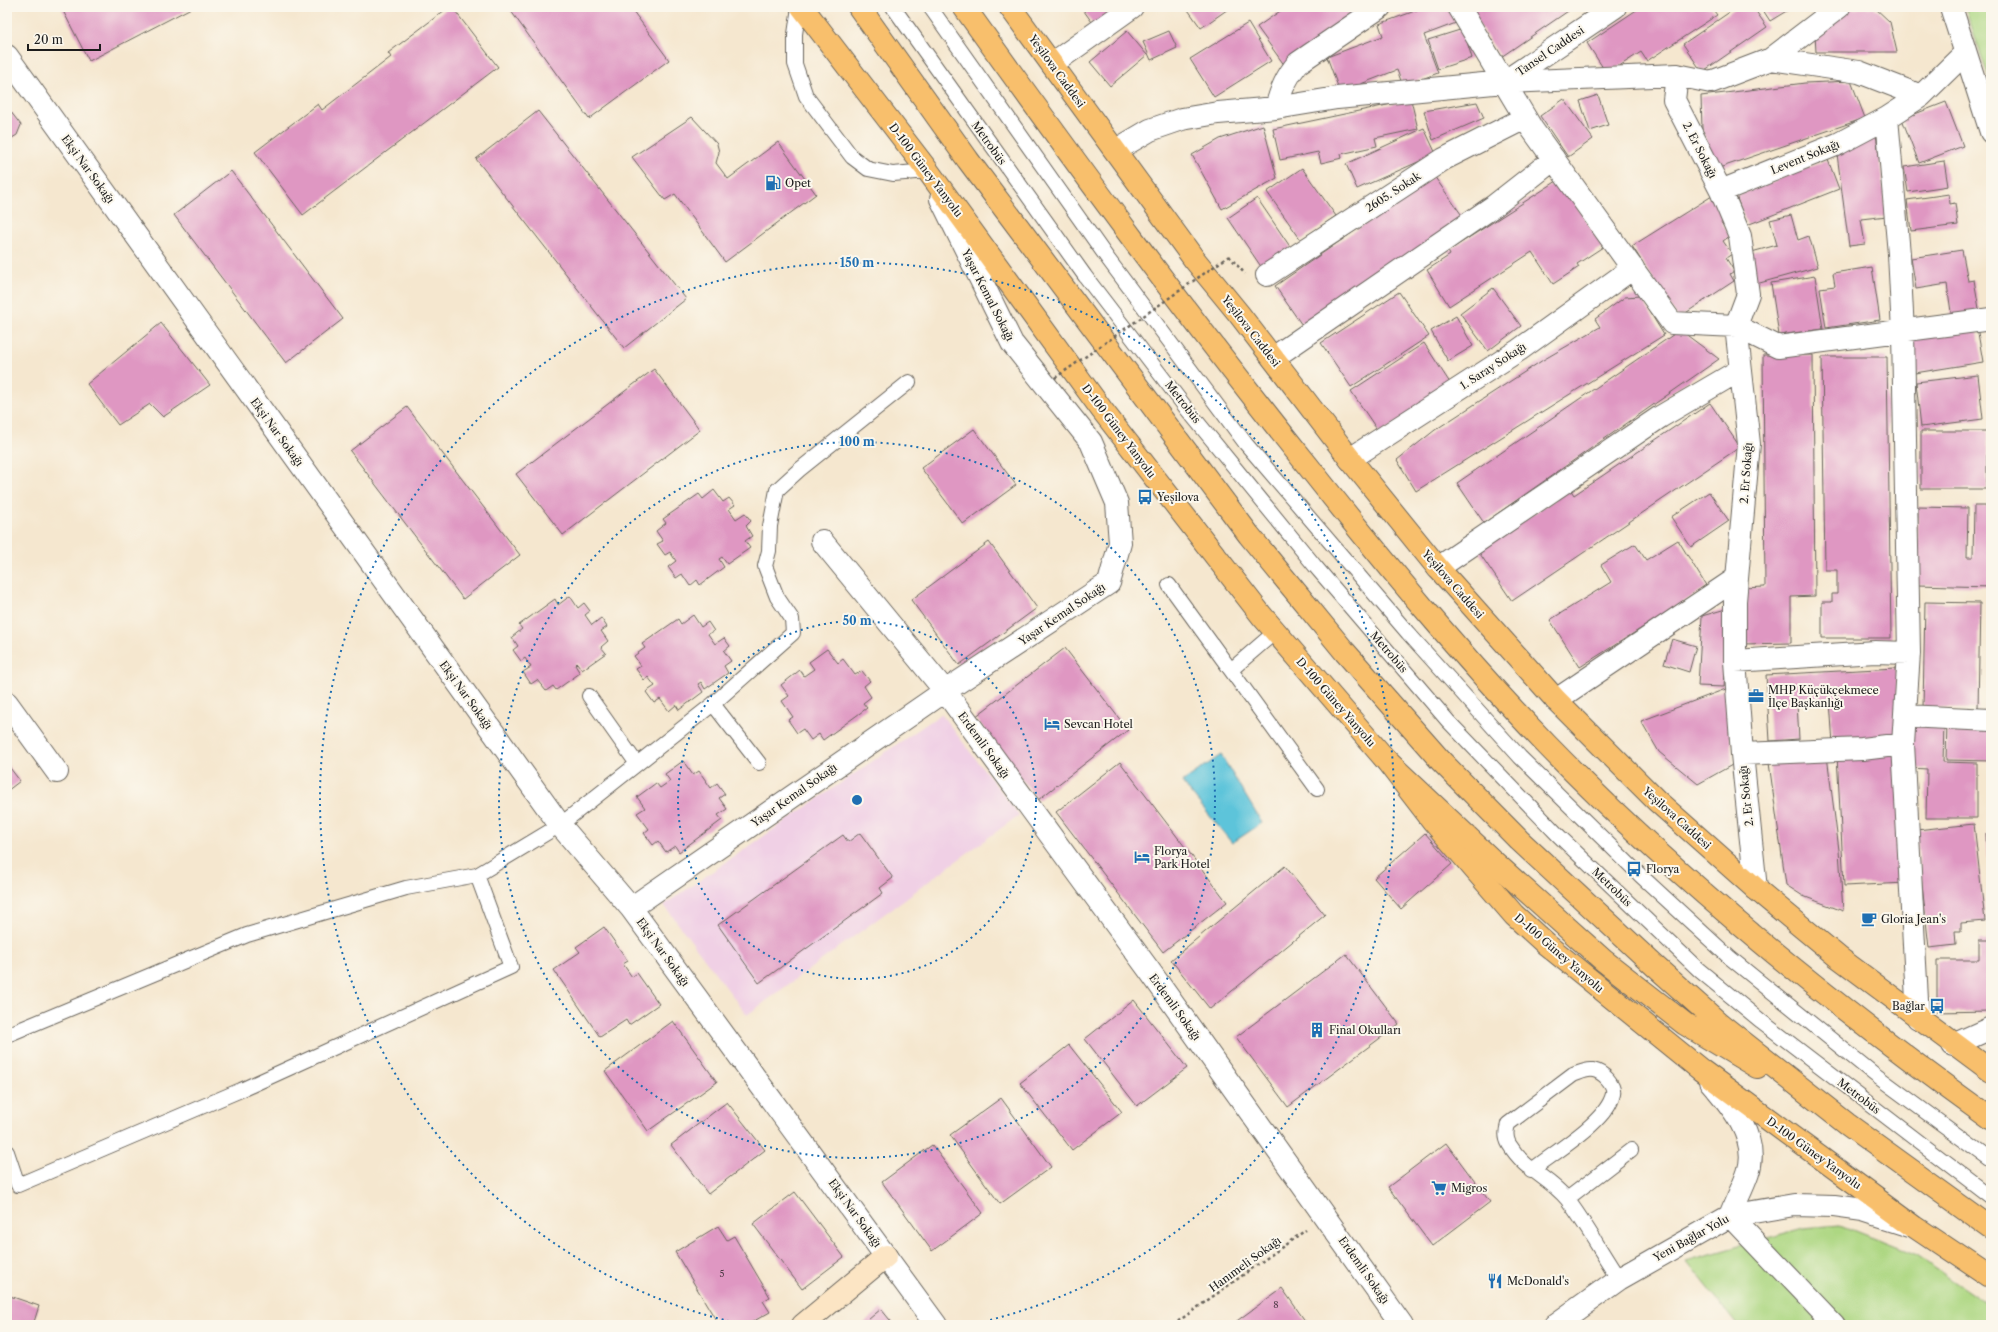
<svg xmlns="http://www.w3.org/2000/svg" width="1998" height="1332" font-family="'Libre Caslon Text',serif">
  <rect width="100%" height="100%" fill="#fbf7ec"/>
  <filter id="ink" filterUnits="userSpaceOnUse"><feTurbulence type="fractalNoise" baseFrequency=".025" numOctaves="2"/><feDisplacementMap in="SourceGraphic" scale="8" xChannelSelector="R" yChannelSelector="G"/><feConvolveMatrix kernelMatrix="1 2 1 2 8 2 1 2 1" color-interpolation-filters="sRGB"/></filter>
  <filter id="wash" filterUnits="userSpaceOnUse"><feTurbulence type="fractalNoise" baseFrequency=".012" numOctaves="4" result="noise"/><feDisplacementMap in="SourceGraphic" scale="16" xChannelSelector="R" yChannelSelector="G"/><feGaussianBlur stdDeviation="0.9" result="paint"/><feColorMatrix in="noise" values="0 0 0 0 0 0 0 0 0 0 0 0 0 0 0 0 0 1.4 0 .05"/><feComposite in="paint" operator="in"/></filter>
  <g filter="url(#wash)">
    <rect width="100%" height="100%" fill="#f5e7cf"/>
    <path fill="#f0d0e5" d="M941,714L1019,815L747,1015L664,905Z"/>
    <path fill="#add782" stroke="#647a4f" d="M1965,7H1991V85Z
      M1840,1225L1917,1256L1991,1307V1325H1737L1686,1261L1803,1228Z"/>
    <path fill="#5dc4da" stroke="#3c707b" d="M1221,755L1262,823L1232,843L1182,782Z"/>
    <g id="blocks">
      <path fill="#df97c2" d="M61,7H193L89,61Z
        M449,7H452L498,67L303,215L255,152L318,104L322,110L391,57L388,53Z
        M508,7H630L669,60L589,119Z
        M1081,7H1126L1097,29Z
        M1186,7H1231L1201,28Z
        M1286,7H1368L1285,66L1257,27Z
        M1436,7H1448L1456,23L1424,35L1438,73L1403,86L1397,70L1340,92L1327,57L1383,36L1379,24L1415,11Z
        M1467,7H1574L1501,57Z
        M1641,7H1711L1717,15L1647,61L1641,52L1607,74L1587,43Z
        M1737,7H1753L1767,27L1702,72L1683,44Z
        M1761,7H1793L1770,21Z
        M1874,7L1890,22L1897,52H1816L1815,35L1851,9Z
        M1248,23L1271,61L1214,97L1190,59Z
        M1463,29L1472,58L1438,69L1428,40Z
        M1127,31L1147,55L1110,86L1090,62Z
        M1169,31L1177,48L1151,60L1143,42Z
        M1851,81L1865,118L1716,169L1702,129L1701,96L1805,83Z
        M1598,95L1608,125L1590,131L1580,101Z
        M1564,99L1593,139L1568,157L1540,116Z
        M1411,100L1418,129L1375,138L1377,146L1341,154L1342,158L1321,163L1318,152L1280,160L1273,129Z
        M1477,102L1484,118L1433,140L1424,111Z
        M1946,102L1963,146L1919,163L1902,119Z
        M7,107L21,125L17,135L7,141Z
        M538,111L686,299L624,348L476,159Z
        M692,117L717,144L719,152L716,163L728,179L778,142L816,194L725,262L675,194L665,200L632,157Z
        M1263,125L1277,178L1222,209L1192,155L1220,139Z
        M1424,128L1436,154L1357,189L1346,164Z
        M1876,134L1887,216L1861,219L1865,244L1849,246L1837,154Z
        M1828,160L1839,189L1747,225L1736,196Z
        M1944,161L1948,186L1908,192L1904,167Z
        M1302,168L1336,216L1301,240L1267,192Z
        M231,171L343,319L286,363L174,215Z
        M1434,176L1466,221L1306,331L1275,286Z
        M1560,179L1603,247L1577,264L1579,267L1553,284L1532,252L1449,306L1427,270L1450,255L1448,251Z
        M1949,194L1950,204L1955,203L1958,225L1911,231L1907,200Z
        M1712,196L1726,219L1721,222L1730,236L1723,241L1732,254L1726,258L1734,271L1730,274L1734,281L1678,318L1632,246Z
        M1257,198L1291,248L1262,268L1228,218Z
        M1791,215L1798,240L1809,236L1818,267L1756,284L1748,253L1777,245L1770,220Z
        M1962,250L1968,281L1974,280L1980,314L1952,319L1947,284L1916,289L1911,258Z
        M1872,267L1880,320L1826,328L1820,288L1835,286L1833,273Z
        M1815,276L1823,329L1779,335L1771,283Z
        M1493,288L1521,326L1488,351L1460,313Z
        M1399,292L1429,336L1351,387L1321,343Z
        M1640,296L1664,335L1416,491L1397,460L1435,430L1543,360L1600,327L1595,319L1625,297Z
        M1456,316L1473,346L1448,361L1431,331Z
        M161,323L210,385L163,417L150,404L118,425L87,384Z
        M1977,327L1983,362L1915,373L1909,337Z
        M1680,330L1719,359L1484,523L1457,483Z
        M1424,343L1452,386L1380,434L1351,391Z
        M1763,355H1813L1815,596L1791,597V643L1743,644L1742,588L1765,587Z
        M1822,357H1887L1891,638H1822V602H1832V594H1837V570H1825Z
        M654,369L700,430L563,535L516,474Z
        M1978,375L1983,419L1921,427L1916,382Z
        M1710,403L1740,447L1512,601L1478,551L1570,489L1574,495Z
        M407,407L520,555L463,599L350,451Z
        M974,429L1016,485L963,524L921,468Z
        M1921,431H1987V489H1921Z
        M714,490L723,502L729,498L735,505L729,509L736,519L745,513L751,521L746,526L752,536L745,541L750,548L727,564L722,557L719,559L724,567L700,585L697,580L690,586L682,574L676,578L668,567L676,561L670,552L665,555L657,544L663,541L656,531L666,523L663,519L699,494L703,499Z
        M1709,492L1729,521L1691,547L1671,517Z
        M1974,506H1991V587L1917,585L1918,507L1968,508L1967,557H1973Z
        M1678,540L1707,587L1580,667L1550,620L1611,582L1601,565L1635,544L1646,560Z
        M989,542L1037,608L959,665L911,600Z
        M570,596L578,608L584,603L590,611L585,615L592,625L601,618L607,627L601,631L608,641L601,647L606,653L582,670L577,663L575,665L580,673L556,690L553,686L546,691L537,680L531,684L523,672L531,667L525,658L521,661L513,650L518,646L512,637L522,629L519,625L555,599L558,605Z
        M1925,602L1980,603L1978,709L1923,708Z
        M1729,608L1724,687L1698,686L1702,616Z
        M693,615L701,627L708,622L714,631L708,634L715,644L724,638L730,646L724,651L731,661L724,666L728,673L705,689L701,682L698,684L703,692L679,710L676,705L669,711L660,699L654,703L646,692L655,686L648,677L644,680L636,669L641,666L634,656L645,648L642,644L678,619L681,624Z
        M1672,639L1696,646L1689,672L1664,664Z
        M1065,648L1128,730L1038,800L975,717Z
        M827,649L838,663L843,659L855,675L862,671L870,681L864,686L871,697L863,703L867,708L823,740L819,734L811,740L803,729L797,733L788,720L793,717L782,701L789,696L781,685L800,670L804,676L814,669L809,662Z
        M1896,668L1900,741L1833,745L1830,701L1797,703L1799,739L1770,741L1766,675Z
        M1731,687L1730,727L1732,765L1698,784L1659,752L1641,721Z
        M1947,723L1991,724V761L1946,760Z
        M1910,724H1944L1943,762L1977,763V818H1926L1927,769L1910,768Z
        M1899,752L1906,883L1844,886L1837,755Z
        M1827,756L1839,850L1843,911L1803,896L1786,885L1769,763Z
        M683,761L693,775L699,771L711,788L717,783L725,794L719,798L727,809L718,815L722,820L679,852L675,846L666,852L658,841L653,845L644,833L649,829L637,813L645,808L637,797L656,783L660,788L670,781L665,774Z
        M1120,762L1227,902L1163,952L1056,812Z
        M7,764L20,781L7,791Z
        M1974,824L1985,921L1961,923V931H1955L1956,945L1929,948L1916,830Z
        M860,833L893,878L880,888L883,893L759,983L718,925L843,835L848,842Z
        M1425,833L1452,864L1401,909L1374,878Z
        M1986,834H1991V857H1987Z
        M1285,866L1325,915L1210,1009L1171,960Z
        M604,927L628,961L623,964L632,977L637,973L659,1004L629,1025L626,1020L600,1037L554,970L580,952L576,947Z
        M1979,940H1991V1011L1937,1012V960H1979Z
        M1346,954L1399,1024L1288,1107L1236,1037Z
        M1134,1000L1187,1068L1137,1106L1085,1039Z
        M673,1021L717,1082L648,1131L605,1071Z
        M1069,1045L1122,1112L1072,1150L1020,1083Z
        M1001,1098L1051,1167L1000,1204L950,1135Z
        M727,1102L765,1150L708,1194L671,1145Z
        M1446,1143L1490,1202L1432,1246L1388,1187Z
        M932,1145L983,1213L932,1251L882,1182Z
        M795,1192L844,1257L802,1289L753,1224Z
        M718,1226L727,1240L734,1236L770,1297L763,1301L770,1312L747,1325H719L675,1252Z
        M1282,1288L1308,1325H1235L1234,1323Z
        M7,1295L39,1306L33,1325H7Z
        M881,1309L894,1325H862Z"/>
    </g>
  </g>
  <g filter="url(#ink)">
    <use href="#blocks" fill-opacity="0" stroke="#68635b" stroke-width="1"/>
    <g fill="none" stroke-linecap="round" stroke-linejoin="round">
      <defs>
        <path id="service" d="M799,7L795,34V64L806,96L852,157L868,169L893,174L928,171
          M893,7L1085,276L1186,408L1315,566L1448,721L1558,835L1699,970L1761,1021L1991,1197
          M930,7L1108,259L1246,444L1408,633L1520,757L1640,875L1729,957L1874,1074L1991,1160
          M1169,585L1317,789
          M1231,670L1275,632
          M589,696L637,764
          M713,704L759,763
          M7,1035L247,935L406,888L477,875L560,825L713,704L793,633L792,619L777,597L765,566L769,551L770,526L777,490L799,470L909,382
          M7,1152L18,1185L241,1090L511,967L477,875
          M1531,1171C1554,1152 1607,1122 1613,1094C1615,1084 1603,1072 1593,1070C1586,1069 1579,1073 1573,1075L1508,1124C1506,1131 1505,1137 1509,1144C1525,1171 1549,1177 1567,1199C1585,1222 1602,1254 1619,1279
          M1567,1199L1631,1150"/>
        <path id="minor" d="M1459,7L1532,129L1672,323L1736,326L1778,347L1991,319
          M7,56L560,825L631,908L936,1325
          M1771,59L1839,7
          M1052,64L1132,7
          M1677,75L1674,100L1721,191L1740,236L1748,294L1736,326L1749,444L1735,601V661L1742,754L1756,889
          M1276,108C1281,90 1286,77 1298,63L1380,7
          M1116,150L1150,130L1182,119L1218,113L1276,108L1337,98L1504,82L1677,75L1711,82L1771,59L1859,72L1921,96L1965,53
          M1721,191L1838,144L1887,118
          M1267,275L1444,159L1525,118
          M1273,358L1494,206L1554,159
          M1350,459L1519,350L1633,268
          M822,541L945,691L1149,970L1402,1325
          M1438,568L1660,417L1740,370
          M1735,661L1875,652L1909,653
          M1556,700L1737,578
          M7,703L57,772
          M1905,716L1991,720
          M1742,754L1862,749L1903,744
          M631,908L945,691L1109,583L1120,543L1117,503L1091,442L1012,343L941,199
          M1918,1018L1903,744L1909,653L1903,332L1899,254L1887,118L1921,96
          M1710,1081C1731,1105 1760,1139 1748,1173C1743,1188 1735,1202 1730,1216
          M1730,1216L1834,1325
          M1555,1325L1619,1279L1730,1216L1794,1205L1834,1206L1863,1210L1910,1225"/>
        <path id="tertiary" d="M1951,7L1991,132
          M1504,82L1615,7
          M1953,1045L1991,1028"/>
        <path id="secondary" d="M803,1325L886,1256"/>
        <path id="primary" d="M802,7L928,171L1102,410L1262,616L1386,760L1433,821L1514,915L1547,945L1701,1070L1915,1227L1991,1278
          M1010,7L1194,259L1239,314L1350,459L1438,568L1556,700L1657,801L1756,889L1838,957L1991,1071"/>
        <path id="trunk" d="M859,7L968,160L1249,535L1345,652L1441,761L1519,840L1657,968L1720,1024L1847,1124L1991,1228
          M964,7C1075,162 1188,317 1308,466C1384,562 1462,657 1547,745C1682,884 1834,1006 1991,1119
          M1386,760L1493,861L1603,960L1685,1024L1757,1067"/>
      </defs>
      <use href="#service" stroke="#68635b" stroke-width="16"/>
      <use href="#minor" stroke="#68635b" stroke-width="24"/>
      <use href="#tertiary" stroke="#68635b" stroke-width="24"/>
      <use href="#secondary" stroke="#68635b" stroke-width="24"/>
      <use href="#primary" stroke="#68635b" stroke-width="24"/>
      <use href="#trunk" stroke="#68635b" stroke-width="24"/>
      <path stroke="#68635b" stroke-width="2.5" stroke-dasharray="3 3" stroke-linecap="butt" d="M1229,256L1245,274
        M1173,1325L1306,1230"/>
      <use href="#service" stroke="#fff" stroke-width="14"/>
      <use href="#minor" stroke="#fff" stroke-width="22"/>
      <use href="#tertiary" stroke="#fff" stroke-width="22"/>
      <use href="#secondary" stroke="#fce5c4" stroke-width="22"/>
      <use href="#primary" stroke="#f8bf6c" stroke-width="22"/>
      <use href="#trunk" stroke="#f8bf6c" stroke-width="22"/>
      <path stroke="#68635b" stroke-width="2.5" stroke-dasharray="3 3" stroke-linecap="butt" d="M1055,378L1229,256"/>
    </g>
  </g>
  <g fill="none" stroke="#1f6fb2" stroke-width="2" stroke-dasharray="2 4">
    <circle cx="857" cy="800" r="179"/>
    <circle cx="857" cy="800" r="358"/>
    <path d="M741 1324A537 537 0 1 1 973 1324"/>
  </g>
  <defs>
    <symbol id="fuel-bare" viewBox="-9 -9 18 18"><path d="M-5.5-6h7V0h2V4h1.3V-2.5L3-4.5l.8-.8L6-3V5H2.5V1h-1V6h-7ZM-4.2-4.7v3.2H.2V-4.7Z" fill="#1f6fb2" stroke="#fbf7ec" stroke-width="2.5" paint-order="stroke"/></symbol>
    <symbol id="bus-bare" viewBox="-9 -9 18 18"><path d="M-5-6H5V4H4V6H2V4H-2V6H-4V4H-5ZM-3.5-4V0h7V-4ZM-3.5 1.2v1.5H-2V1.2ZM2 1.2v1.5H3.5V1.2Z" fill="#1f6fb2" stroke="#fbf7ec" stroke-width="2.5" paint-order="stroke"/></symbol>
    <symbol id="office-bare" viewBox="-9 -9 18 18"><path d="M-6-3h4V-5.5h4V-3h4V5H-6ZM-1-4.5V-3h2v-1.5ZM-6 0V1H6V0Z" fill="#1f6fb2" stroke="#fbf7ec" stroke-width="2.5" paint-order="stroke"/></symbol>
    <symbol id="hotel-bare" viewBox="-9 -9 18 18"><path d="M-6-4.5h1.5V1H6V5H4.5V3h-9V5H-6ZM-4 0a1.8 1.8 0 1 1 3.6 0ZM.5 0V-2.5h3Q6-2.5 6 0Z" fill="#1f6fb2" stroke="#fbf7ec" stroke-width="2.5" paint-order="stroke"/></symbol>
    <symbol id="cafe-bare" viewBox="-9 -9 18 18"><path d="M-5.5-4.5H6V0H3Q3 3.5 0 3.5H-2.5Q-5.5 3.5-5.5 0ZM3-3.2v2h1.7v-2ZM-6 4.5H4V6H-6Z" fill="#1f6fb2" stroke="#fbf7ec" stroke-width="2.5" paint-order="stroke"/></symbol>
    <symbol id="building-bare" viewBox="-9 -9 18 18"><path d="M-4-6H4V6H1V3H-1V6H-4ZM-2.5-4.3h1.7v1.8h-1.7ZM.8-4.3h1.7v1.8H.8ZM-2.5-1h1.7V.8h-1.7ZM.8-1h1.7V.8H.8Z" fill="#1f6fb2" stroke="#fbf7ec" stroke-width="2.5" paint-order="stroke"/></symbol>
    <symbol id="supermarket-bare" viewBox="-9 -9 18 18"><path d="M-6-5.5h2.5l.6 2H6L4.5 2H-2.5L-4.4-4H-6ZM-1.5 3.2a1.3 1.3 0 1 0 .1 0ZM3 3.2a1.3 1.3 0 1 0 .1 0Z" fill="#1f6fb2" stroke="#fbf7ec" stroke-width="2.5" paint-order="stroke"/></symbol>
    <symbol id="restaurant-bare" viewBox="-9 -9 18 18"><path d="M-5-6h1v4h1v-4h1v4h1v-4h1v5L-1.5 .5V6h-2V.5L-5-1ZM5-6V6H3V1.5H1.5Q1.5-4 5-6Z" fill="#1f6fb2" stroke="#fbf7ec" stroke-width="2.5" paint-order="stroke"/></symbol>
  </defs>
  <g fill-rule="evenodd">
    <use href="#fuel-bare" x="762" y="172" width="22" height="22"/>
    <use href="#bus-bare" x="1134" y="486" width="22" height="22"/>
    <use href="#office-bare" x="1745" y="685" width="22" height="22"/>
    <use href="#hotel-bare" x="1041" y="713" width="22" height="22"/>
    <use href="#hotel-bare" x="1131" y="846" width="22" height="22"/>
    <use href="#bus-bare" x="1623" y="858" width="22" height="22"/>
    <use href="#cafe-bare" x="1858" y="908" width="22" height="22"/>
    <use href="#bus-bare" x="1926" y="995" width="22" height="22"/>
    <use href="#building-bare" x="1306" y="1019" width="22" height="22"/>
    <use href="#supermarket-bare" x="1428" y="1177" width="22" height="22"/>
    <use href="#restaurant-bare" x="1484" y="1270" width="22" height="22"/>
  </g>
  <g text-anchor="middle" stroke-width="4" stroke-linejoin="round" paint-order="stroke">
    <g font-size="9" fill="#4d3b46">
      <text x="722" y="1277">5</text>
      <text x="1276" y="1308">8</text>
    </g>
    <g font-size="11" fill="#1c1c1c" stroke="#fbf7ec">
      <text transform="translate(1550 51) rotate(-34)" y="4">Tansel Caddesi</text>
      <text transform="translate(1057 71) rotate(54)" y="4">Yeşilova Caddesi</text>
      <text transform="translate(989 143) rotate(54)" y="4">Metrobüs</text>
      <text transform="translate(1700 150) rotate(63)" y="4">2. Er Sokağı</text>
      <text transform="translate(1805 157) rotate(-22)" y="4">Levent Sokağı</text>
      <text transform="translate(88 169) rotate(54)" y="4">Ekşi Nar Sokağı</text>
      <text transform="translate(926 170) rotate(53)" y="4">D-100 Güney Yanyolu</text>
      <text transform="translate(1393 192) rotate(-33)" y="4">2605. Sokak</text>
      <text transform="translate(988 295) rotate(63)" y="4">Yaşar Kemal Sokağı</text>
      <text transform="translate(1251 331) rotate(52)" y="4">Yeşilova Caddesi</text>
      <text transform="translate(1493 366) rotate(-33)" y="4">1. Saray Sokağı</text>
      <text transform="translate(1183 402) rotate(52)" y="4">Metrobüs</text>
      <text transform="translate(1119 431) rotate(53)" y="4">D-100 Güney Yanyolu</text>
      <text transform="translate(277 432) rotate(54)" y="4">Ekşi Nar Sokağı</text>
      <text transform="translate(1746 473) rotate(-86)" y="4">2. Er Sokağı</text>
      <text transform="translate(1453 584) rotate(49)" y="4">Yeşilova Caddesi</text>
      <text transform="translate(1062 614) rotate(-34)" y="4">Yaşar Kemal Sokağı</text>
      <text transform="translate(1389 652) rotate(49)" y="4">Metrobüs</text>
      <text transform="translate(466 695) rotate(54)" y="4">Ekşi Nar Sokağı</text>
      <text transform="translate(1336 702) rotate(49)" y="4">D-100 Güney Yanyolu</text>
      <text transform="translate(984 745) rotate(54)" y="4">Erdemli Sokağı</text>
      <text transform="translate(794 795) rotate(-35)" y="4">Yaşar Kemal Sokağı</text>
      <text transform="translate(1746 796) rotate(-96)" y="4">2. Er Sokağı</text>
      <text transform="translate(1677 818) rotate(42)" y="4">Yeşilova Caddesi</text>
      <text transform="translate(1612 887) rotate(44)" y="4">Metrobüs</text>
      <text transform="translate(663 952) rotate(54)" y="4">Ekşi Nar Sokağı</text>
      <text transform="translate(1559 953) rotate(41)" y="4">D-100 Güney Yanyolu</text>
      <text transform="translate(1175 1007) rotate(54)" y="4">Erdemli Sokağı</text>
      <text transform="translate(1859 1096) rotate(37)" y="4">Metrobüs</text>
      <text transform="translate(1814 1153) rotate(36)" y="4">D-100 Güney Yanyolu</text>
      <text transform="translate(855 1213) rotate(54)" y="4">Ekşi Nar Sokağı</text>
      <text transform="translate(1691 1238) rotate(-29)" y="4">Yeni Bağlar Yolu</text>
      <text transform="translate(1245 1264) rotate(-36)" y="4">Hanımeli Sokağı</text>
      <text transform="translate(1364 1270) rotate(55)" y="4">Erdemli Sokağı</text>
    </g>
    <g font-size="11" fill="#1c1c1c" stroke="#fbf7ec" text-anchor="start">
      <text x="785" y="187">Opet</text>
      <text x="1157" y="501">Yeşilova</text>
      <text x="1768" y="694">MHP Küçükçekmece<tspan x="1768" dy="13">İlçe Başkanlığı</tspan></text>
      <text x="1064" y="728">Sevcan Hotel</text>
      <text x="1154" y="855">Florya<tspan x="1154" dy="13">Park Hotel</tspan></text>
      <text x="1646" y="873">Florya</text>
      <text x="1881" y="923">Gloria Jean's</text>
      <text x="1925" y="1010" text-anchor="end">Bağlar</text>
      <text x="1329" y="1034">Final Okulları</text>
      <text x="1451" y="1192">Migros</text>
      <text x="1507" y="1285">McDonald's</text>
    </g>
  </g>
  <circle cx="857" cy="800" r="6" fill="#1f6fb2" stroke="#fbf7ec" stroke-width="2"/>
  <g font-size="12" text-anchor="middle" font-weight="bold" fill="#1f6fb2" stroke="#fbf7ec" stroke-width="4" stroke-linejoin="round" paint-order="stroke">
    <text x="857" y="267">150 m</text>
    <text x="857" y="446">100 m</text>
    <text x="857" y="625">50 m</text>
  </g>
  <rect width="1998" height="1332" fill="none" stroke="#fbf7ec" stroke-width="24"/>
  <path d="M28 44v6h72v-6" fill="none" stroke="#1c1c1c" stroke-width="2"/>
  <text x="34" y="44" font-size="12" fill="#1c1c1c" stroke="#fbf7ec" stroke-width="3" paint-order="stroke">20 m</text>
</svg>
